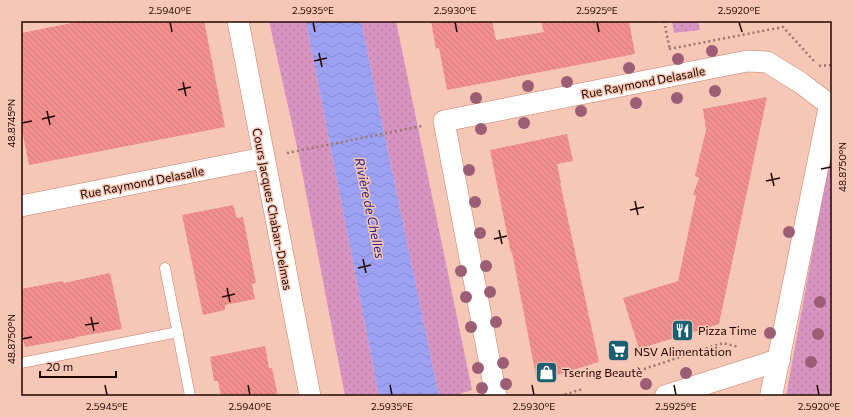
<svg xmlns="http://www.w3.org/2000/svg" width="853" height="417" font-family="Commissioner,sans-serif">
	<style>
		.grass { fill: url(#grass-dots) }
		.water { fill: url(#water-waves) }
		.building { fill: url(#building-back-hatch) }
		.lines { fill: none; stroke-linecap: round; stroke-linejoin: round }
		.lane-casing { stroke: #c47d63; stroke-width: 11 }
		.street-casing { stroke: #c47d63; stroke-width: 22 }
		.primary-casing { stroke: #c47d63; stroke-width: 23 }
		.path { stroke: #9b7569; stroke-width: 2.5; stroke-dasharray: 2 3; stroke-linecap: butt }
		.lane { stroke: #fff; stroke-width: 10 }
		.street { stroke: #fff; stroke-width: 21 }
		.primary { stroke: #fff; stroke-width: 22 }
		.tree { fill: #9c5e75 }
		.ticks { fill: none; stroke: #200701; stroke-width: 1.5 }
		.labels { text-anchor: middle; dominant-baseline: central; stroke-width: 3; stroke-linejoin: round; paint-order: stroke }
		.street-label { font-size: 12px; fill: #200701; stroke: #f6c7b6 }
		.poi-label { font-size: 12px; fill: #200701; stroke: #f6c7b6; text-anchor: start }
		.water-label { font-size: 13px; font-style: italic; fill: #2e217e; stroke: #f6c7b6 }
		.neatline { fill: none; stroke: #200701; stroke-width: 1.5 }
		.ticks-label { font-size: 10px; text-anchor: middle; fill: #200701 }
	</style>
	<defs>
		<pattern id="grass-dots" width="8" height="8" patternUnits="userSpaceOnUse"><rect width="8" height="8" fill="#d894c0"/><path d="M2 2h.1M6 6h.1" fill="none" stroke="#b97ea3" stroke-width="1.8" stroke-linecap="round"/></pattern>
		<pattern id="water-waves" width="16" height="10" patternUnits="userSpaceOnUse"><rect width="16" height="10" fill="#9da1f3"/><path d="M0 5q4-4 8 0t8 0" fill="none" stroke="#8789cf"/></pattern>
		<pattern id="building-back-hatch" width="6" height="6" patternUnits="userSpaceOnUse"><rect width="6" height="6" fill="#f1908e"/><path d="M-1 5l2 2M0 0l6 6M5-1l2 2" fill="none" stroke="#ce7b79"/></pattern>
	</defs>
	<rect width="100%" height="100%" fill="#f6c7b6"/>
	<g class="grass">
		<path d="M269,21H306L379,396H345L298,151Z"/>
		<path d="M361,21H396L472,390L453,396H439Z"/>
		<path d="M672,21H698L700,30L674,33Z"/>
		<path d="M832,145V396H786Z"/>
	</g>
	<path class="water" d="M306,21H361L439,396H379Z"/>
	<g class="building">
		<path d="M82,21H204L225,127L29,165L21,125V33Z"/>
		<path d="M431,21H492L496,40L544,32L541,21H629L635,54L447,90L439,48L436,49Z"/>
		<path d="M767,97L719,324L639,349L623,298L678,281L696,196L693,195L699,178L695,176L706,130L703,109Z"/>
		<path d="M567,134L573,161L557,164L561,183H560L599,362L537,381L512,252L511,253L490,150Z"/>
		<path d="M233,205L237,218L243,217L256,283L252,284L255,299L225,305V310L203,315L182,215Z"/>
		<path d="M110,273L122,329L76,337V338L25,347L21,330V289L63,281L64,283Z"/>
		<path d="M265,346L269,368H272L278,396H221L218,381H214L210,357Z"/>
	</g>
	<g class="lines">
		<defs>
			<g id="lane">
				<path d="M165,268L190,396"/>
				<path d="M21,363L178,332"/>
			</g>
			<g id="street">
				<path d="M238,21L310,396"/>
				<path d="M21,206L263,158"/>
				<path d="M496,396L444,121L747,61L767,62L801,83L830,105"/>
			</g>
			<g id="primary">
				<path d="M666,396L779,360"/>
				<path d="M771,396L830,105L832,104"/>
			</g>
		</defs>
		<use href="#lane" class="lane-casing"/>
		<use href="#street" class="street-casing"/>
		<use href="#primary" class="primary-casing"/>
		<g class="path">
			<path d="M664,21L670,50"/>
			<path d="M669,49L783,27L814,61"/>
			<path d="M819,66L832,65"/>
			<path d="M287,153L422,126"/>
			<path d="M644,369L723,343L739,347"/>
			<path d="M560,396L583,389"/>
		</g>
		<use href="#lane" class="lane"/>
		<use href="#street" class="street"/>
		<use href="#primary" class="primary"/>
	</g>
	<g class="tree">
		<circle cx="712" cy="51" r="6"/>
		<circle cx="678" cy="59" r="6"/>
		<circle cx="629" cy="68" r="6"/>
		<circle cx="567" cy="82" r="6"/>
		<circle cx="528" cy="86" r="6"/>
		<circle cx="715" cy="91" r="6"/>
		<circle cx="476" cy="98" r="6"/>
		<circle cx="677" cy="98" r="6"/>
		<circle cx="636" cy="103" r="6"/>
		<circle cx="581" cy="111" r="6"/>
		<circle cx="524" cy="123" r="6"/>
		<circle cx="481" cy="129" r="6"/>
		<circle cx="469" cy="170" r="6"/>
		<circle cx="475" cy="202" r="6"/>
		<circle cx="789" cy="232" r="6"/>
		<circle cx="480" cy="233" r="6"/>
		<circle cx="486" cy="266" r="6"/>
		<circle cx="461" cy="271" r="6"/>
		<circle cx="490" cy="292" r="6"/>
		<circle cx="466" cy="297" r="6"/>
		<circle cx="820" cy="302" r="6"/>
		<circle cx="496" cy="322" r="6"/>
		<circle cx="471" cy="327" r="6"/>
		<circle cx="770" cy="333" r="6"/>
		<circle cx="818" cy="334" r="6"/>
		<circle cx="811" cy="362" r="6"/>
		<circle cx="503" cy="363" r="6"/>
		<circle cx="478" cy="368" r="6"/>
		<circle cx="686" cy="373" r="6"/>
		<circle cx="506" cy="384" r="6"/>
		<circle cx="646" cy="384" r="6"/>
		<circle cx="482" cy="388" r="6"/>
	</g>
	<path class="ticks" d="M170,22L172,32M313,22L315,32M455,22L457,32M597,22L599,32M739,22L742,32M319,53L322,67M314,61L327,58M183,82L186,96M178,90L191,87M47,111L50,125M42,119L55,116M22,123L32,121M821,169L831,167M771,173L774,186M766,181L780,178M635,201L638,215M630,210L644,207M499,230L502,244M494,239L507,236M363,259L366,273M358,268L371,265M227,288L230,302M222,297L235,294M91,317L94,331M85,325L99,323M22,339L32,337M105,385L107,395M248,385L250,395M390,385L392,395M532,385L534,395M674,385L676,395M817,385L819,395"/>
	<defs>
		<symbol id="restaurant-square" viewBox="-11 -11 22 22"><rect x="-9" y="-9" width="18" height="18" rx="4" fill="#1c5f72" stroke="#f6c7b6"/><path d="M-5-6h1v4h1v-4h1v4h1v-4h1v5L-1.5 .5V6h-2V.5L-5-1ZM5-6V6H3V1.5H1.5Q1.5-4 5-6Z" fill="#fff"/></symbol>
		<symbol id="supermarket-square" viewBox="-11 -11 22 22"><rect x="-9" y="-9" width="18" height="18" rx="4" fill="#1c5f72" stroke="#f6c7b6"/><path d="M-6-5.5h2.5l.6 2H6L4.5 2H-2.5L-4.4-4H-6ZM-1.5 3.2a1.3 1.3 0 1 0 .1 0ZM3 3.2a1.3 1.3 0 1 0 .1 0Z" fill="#fff"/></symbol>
		<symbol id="shop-square" viewBox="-11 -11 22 22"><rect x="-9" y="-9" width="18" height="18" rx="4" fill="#1c5f72" stroke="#f6c7b6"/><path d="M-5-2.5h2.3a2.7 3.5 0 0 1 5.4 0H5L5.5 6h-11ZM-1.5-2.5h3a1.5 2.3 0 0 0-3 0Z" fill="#fff"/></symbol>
	</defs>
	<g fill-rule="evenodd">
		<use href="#restaurant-square" x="670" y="318" width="25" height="25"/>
		<use href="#supermarket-square" x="606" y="338" width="25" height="25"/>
		<use href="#shop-square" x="534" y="360" width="25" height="25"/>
	</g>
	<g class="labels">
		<g class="street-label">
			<text transform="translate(643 82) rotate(-11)">Rue Raymond Delasalle</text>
			<text transform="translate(142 182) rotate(-11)">Rue Raymond Delasalle</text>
			<text transform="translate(273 209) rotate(79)">Cours Jacques Chaban-Delmas</text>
		</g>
		<g class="poi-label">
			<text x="698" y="330">Pizza Time</text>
			<text x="634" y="351">NSV Alimentation</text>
			<text x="562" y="372">Tsering Beautè</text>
		</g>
		<g class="water-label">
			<text transform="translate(370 208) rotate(78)">Rivière de Chelles</text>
		</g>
	</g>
	<rect width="853" height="417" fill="none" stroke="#f6c7b6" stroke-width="44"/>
	<path d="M40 371v6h76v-6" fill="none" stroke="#200701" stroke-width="2"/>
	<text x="46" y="371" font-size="12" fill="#200701" stroke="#f6c7b6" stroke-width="3" paint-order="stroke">20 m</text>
	<rect x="22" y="22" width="809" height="373" class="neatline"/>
	<g class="ticks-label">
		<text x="170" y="14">2.5940°E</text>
		<text x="313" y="14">2.5935°E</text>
		<text x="455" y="14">2.5930°E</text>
		<text x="597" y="14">2.5925°E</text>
		<text x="739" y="14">2.5920°E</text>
		<text transform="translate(11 123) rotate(-90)" y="4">48.8745°N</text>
		<text transform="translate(842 167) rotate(-90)" y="4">48.8750°N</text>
		<text transform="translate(11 339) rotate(-90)" y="4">48.8750°N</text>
		<text x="107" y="410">2.5945°E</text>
		<text x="250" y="410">2.5940°E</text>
		<text x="392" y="410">2.5935°E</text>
		<text x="534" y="410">2.5930°E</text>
		<text x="676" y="410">2.5925°E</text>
		<text x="819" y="410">2.5920°E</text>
	</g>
</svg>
